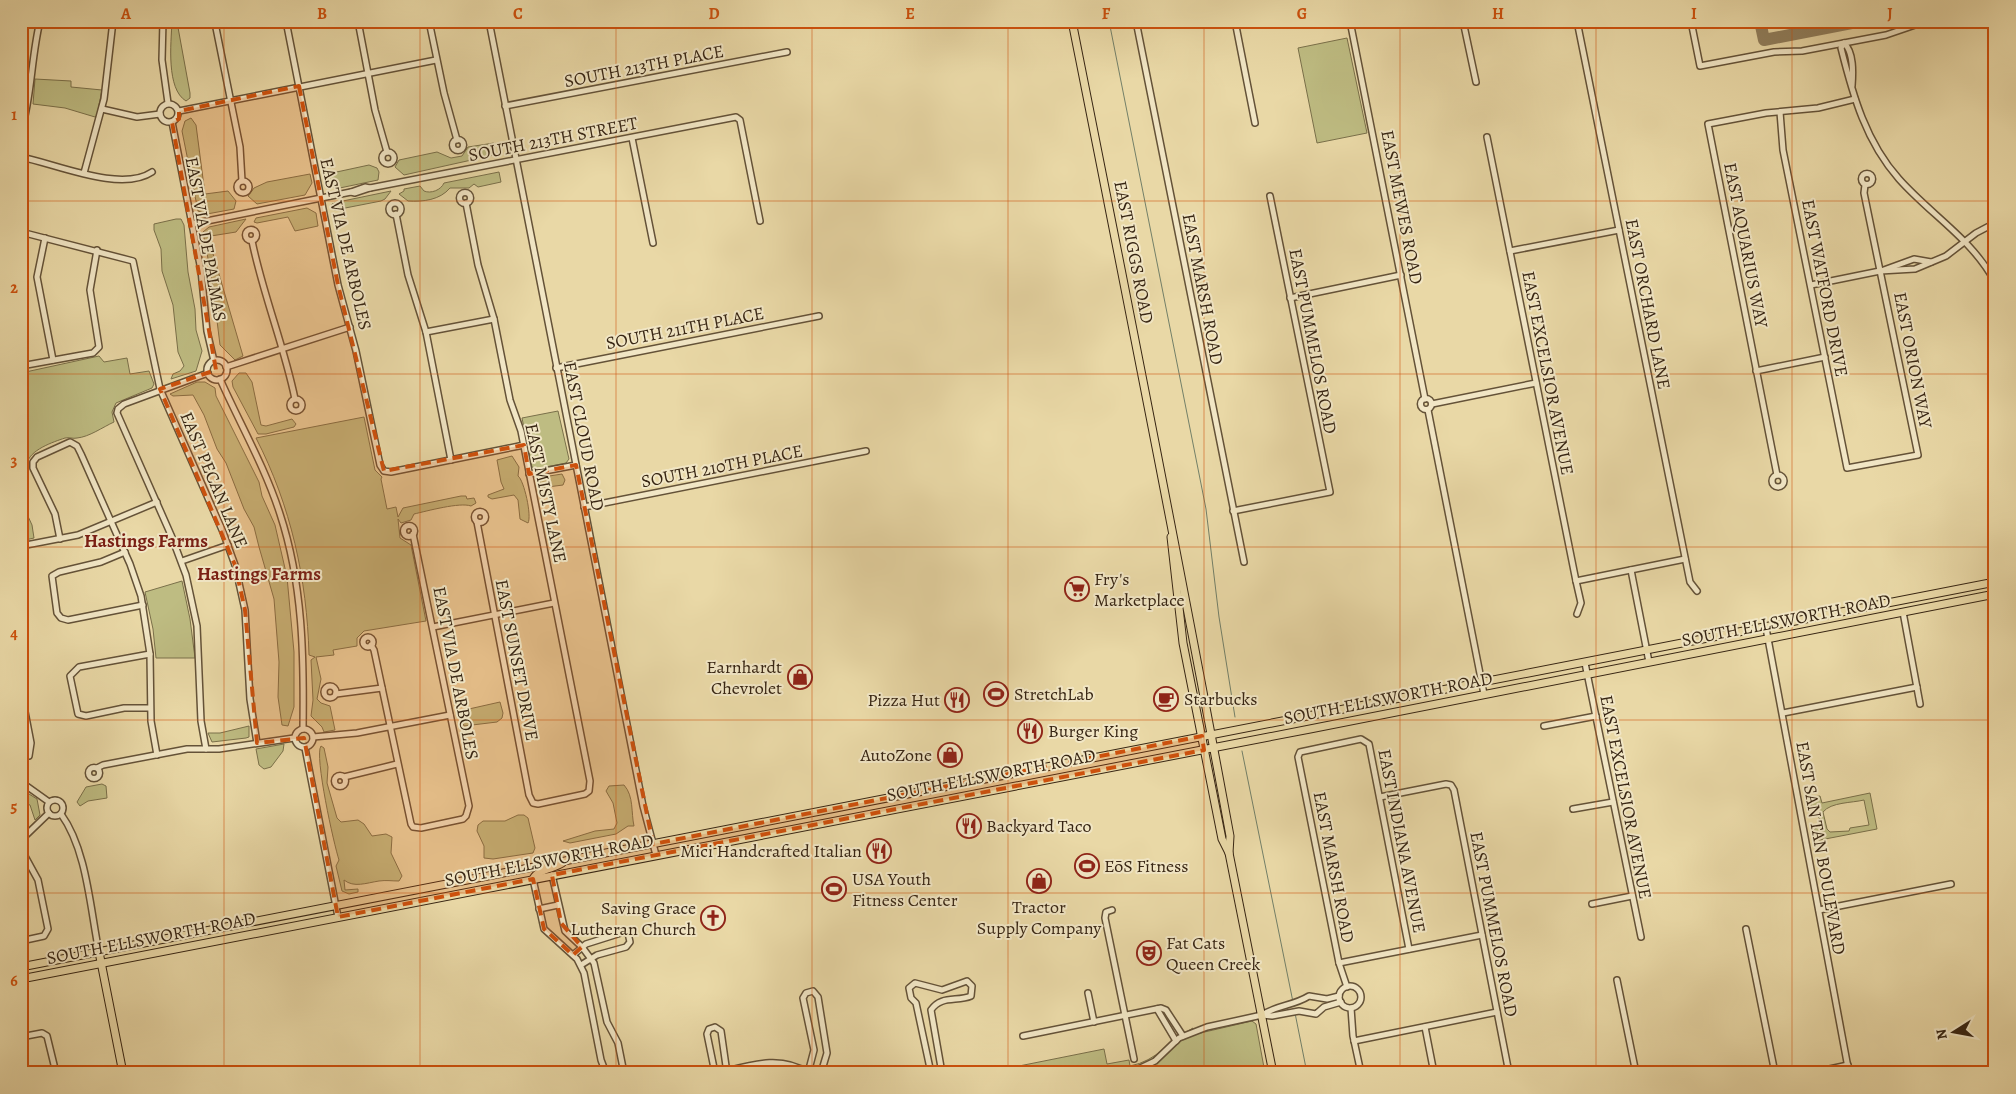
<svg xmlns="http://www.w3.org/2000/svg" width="2016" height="1094" font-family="Alegreya,serif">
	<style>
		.green { fill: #bebc82; stroke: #7a704a; fill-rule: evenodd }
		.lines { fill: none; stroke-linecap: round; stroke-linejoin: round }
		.stream { stroke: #727f68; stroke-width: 1 }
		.taxiway { stroke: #907e5c; stroke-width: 12 }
		.minor-casing { stroke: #645238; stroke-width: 8 }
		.major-casing { stroke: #372513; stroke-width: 9 }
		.minor { stroke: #f1e6c5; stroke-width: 5 }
		.major { stroke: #e9d8a6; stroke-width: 7 }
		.marked { fill: #cd510d; fill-opacity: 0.2; stroke: #cd510d; stroke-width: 4; stroke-dasharray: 10 6; stroke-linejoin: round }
		.grid { fill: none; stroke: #cd510d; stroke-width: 1; stroke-opacity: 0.55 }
		.labels { text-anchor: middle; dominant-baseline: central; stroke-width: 4; stroke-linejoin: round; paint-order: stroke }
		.street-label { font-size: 18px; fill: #372513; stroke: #f1e6c5 }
		.poi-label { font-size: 18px; fill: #372513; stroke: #f1e6c5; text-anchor: start }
		.neighbourhood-label { font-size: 19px; font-weight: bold; fill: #7a1f14; stroke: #f1e6c5 }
		.neatline { fill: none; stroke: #cd510d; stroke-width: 2 }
		.grid-label { font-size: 16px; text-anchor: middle; font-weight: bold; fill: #cd510d }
	</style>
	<rect width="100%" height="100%" fill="#e9d8a6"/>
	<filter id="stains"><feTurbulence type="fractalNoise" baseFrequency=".004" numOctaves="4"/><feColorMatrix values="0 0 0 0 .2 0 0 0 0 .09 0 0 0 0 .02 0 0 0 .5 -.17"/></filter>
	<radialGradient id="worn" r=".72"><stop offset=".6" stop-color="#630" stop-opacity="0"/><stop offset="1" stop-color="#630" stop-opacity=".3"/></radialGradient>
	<g class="green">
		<path d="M172,22H177L190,93V98L186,101C166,89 171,43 172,22Z"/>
		<path d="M1347,38L1367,133L1317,143L1298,48Z"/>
		<path d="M21,79L28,80L27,101L21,100Z"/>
		<path d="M35,79L71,81V87L102,90L97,115L95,117L65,108L33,104Z"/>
		<path d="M191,118L196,125L205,194L228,191L236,201L234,209L207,214L198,211L182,131L185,121Z"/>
		<path d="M494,143V155L404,175L395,167L399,160L437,152L451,158L462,156L468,147Z"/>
		<path d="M369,165L377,168L379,172L378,180L335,189L327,181L328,175L332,173Z"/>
		<path d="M499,172L501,182L478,187L474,184L469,188H450C440,200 423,202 408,201L399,194L404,191V189L420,186L424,191C431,194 441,190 444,183Z"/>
		<path d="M310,174L312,183L305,195L257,204L248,196L254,188L267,182Z"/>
		<path d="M391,191L385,199L381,201L335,210L331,208L332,204L338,202Z"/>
		<path d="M307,208L316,213L318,226L295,231L288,217L257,223L254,222L256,218Z"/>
		<path d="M176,219H181L184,225L188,272L195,309L196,330L202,351L196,371L171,379L173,374L180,371L184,366L178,352L173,305L162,271L161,249L154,230V224Z"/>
		<path d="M246,219L236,232L211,236L209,240L243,356L235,360L220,345L212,280L203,232L209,227Z"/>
		<path d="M99,356L104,362L127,358L130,374L149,371L154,384L152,388L116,403L112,412L114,422C103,427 89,437 77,438C73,439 69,437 65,438C53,442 29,450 27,464L21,465V373Z"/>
		<path d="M239,373H246L252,382L261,425L266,426L292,419L296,424L294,427L266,434H258L233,387L232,381Z"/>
		<path d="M197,382H205L215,388L216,396L259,482L262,496L275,525L287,577L294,652V707L288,726L282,725L278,697L279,662L274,599L259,547L254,527L244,509L226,463L217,449L204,415L193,395L173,396L170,394Z"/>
		<path d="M558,411L569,459L566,463L536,469L532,467L522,418Z"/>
		<path d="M364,417L375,470L382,477L381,479L387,509L396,507L398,517L403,508L461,496H466L467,499L474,498L476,503L471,506C460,502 427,511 414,514L411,520L401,523L398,519L400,538L411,545L426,621L364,631L357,638V646L333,650L334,655L316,657L321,679L317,699L321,703L330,706L335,730L324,732L322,727L311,716L313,700L311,660L315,657L309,655C307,579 291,506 256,438Z"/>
		<path d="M512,456L519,467L518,476C524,480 532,516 528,523L520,519L518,500L514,495L492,499L488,497V495L504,489L501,482L497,460Z"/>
		<path d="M562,474L565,480L563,485L540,488L539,484L543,477Z"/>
		<path d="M21,501L32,525L34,538L21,541Z"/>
		<path d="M182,581L190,619L195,658H156L153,629L145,592Z"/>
		<path d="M500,702L503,713L502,718L497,722L464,726L460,711Z"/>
		<path d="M249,726V737L246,738L212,742L208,733H220Z"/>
		<path d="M284,744L283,751L271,767L264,769L259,765L256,749Z"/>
		<path d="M321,746L324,748L328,767L327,783L337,818L341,822L358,820L364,824L372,836L386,834L392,837L391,853L402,876L399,881C392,881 386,880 379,881C366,883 354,888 344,880L345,890L358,889V892L349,894L342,891L336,866L339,860C334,845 314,755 321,746Z"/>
		<path d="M102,784L106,786L107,798L88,801L80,806L77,802L86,787Z"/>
		<path d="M624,785C634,796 631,813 634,826H628L616,834L570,843L563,841L595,831L614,829L617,823L613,803L606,791L609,786Z"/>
		<path d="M21,789L37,799L40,815L35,820L30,805L21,801Z"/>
		<path d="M1870,793L1877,829L1820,840L1815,839L1813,830L1820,826L1821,821L1811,806L1813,797L1820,796L1822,803ZM1864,800L1869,825L1850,828L1849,831L1830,832L1827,829L1823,812C1831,802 1852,803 1864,800Z"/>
		<path d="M518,815H524L528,818L535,848L533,853L493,859L484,858V846L477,831L478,825L483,821H505Z"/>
		<path d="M1252,1021L1256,1024L1265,1073H1020L1019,1066L1104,1049L1107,1064L1129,1060L1130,1066C1157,1061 1170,1040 1193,1028L1196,1034Z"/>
	</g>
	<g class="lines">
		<g class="stream">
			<path d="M1109,21L1206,509L1219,617L1235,717"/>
			<path d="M1242,751L1293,1002"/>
			<path d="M1295,1013L1307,1073"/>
		</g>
		<path class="taxiway" d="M1760,21L1764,40L1862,21"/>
		<defs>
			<g id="minor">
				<path d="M163,21L162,60L168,103"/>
				<path d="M286,21L338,285L356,351L380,465L384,471L391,472L524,445"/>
				<path d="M358,21L375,110L387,152"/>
				<path d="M429,21L444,93L457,140"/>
				<path d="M489,21L643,806L656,855"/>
				<path d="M1136,21L1244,562"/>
				<path d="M1235,21L1255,123"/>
				<path d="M1350,21L1425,399"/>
				<path d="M1463,21L1476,82"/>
				<path d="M1577,21L1690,582L1697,591"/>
				<path d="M1691,21L1700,66L1774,52L1802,51L1886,35L1927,21"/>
				<path d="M215,23L240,147L242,181"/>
				<path d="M1852,86C1853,73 1854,52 1844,43L1841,48C1853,96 1866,142 1899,179C1931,215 1972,239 1995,282"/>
				<circle cx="169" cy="113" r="9"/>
				<path d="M505,106L787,52"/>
				<path d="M102,109L137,117L160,114"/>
				<path d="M179,111L436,60"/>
				<path d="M1780,112L1783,150L1847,468L1918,455L1864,193L1865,185"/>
				<path d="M172,122L201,270L207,331L214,361"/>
				<path d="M21,132C32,95 31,58 40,21"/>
				<path d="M1487,137L1576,581L1581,603L1577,614"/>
				<path d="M632,138L653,243"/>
				<circle cx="458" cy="145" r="5.5"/>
				<circle cx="388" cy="158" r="6"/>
				<path d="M21,157C56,164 121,193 152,172"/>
				<path d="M84,173L104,99L113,21"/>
				<circle cx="1867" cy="179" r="5.5"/>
				<circle cx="243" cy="187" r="6"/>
				<path d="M351,192L365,187L370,188"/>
				<circle cx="465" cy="198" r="5.5"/>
				<path d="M466,203L478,265L494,319L510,400L521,431L590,781L589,791L585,794L538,804L533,803L529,795L477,522"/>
				<circle cx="395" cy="209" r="6"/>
				<path d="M396,214L408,275L426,332L451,460"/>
				<path d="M192,224L351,192L355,193L370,188L736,117L740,120L760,221"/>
				<circle cx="251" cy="235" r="5.5"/>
				<path d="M21,232L133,261L160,389L223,532L235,565L245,610L250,699L257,743"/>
				<path d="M45,238L37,277L53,360"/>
				<path d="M252,241C263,295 284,345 295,399"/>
				<path d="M1510,251L1619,230"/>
				<path d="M1881,271L1914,259L1931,262"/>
				<path d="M1811,285L1880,271L1915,269L1946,256L1976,233L1995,223"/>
				<path d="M1290,298L1401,275"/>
				<path d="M426,332L494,319"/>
				<circle cx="217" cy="370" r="10"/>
				<path d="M21,366L93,353L99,347L90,290L97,250"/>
				<path d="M226,367L350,327"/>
				<path d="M556,368L819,316"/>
				<path d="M1756,371L1825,357"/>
				<path d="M220,379C240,424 265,467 280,514C303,584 304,657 303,729"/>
				<circle cx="1426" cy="404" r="5.5"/>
				<circle cx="296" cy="405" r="6"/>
				<path d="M1432,404L1536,383"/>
				<path d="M1428,410L1484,694"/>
				<path d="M529,474L576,465"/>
				<path d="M1777,475L1708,124L1766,113L1818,108L1855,99"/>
				<circle cx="1778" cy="481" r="6"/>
				<path d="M584,507L866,451"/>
				<path d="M1233,511L1330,492L1270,196"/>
				<circle cx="480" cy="517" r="5.5"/>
				<circle cx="409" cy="531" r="5.5"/>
				<path d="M60,539L55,514L33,468V462L37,457L70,442L77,446L81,454L130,564L141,596L150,654L151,721L157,755"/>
				<path d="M21,546L78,535L157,502"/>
				<path d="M125,552L101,562L59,572L52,576L57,613L61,618L68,620L143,605"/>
				<path d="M182,561L228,545"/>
				<path d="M1631,570L1649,662"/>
				<path d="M1576,581L1685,559"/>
				<path d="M1903,612L1920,704"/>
				<path d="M433,627L554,603"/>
				<path d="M1766,628L1849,1073"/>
				<circle cx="368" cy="642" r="5"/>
				<path d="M371,645L374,650L411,824L413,827L421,828L463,819L466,816L469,806L413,534"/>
				<path d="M1585,663L1641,937"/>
				<circle cx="330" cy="692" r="6"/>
				<path d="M21,691L31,743L29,756"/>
				<path d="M336,694L382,688"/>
				<path d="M150,708H124L86,716L78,714L70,676L79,667L150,654"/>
				<path d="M1783,713L1917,687"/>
				<path d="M1544,726L1596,716"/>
				<circle cx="304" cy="738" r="9"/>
				<path d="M313,737L357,733L450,715"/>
				<path d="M305,748L338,917"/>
				<path d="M206,749L201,721L197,626L186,575L171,535L117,413L118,409L124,404L208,373"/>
				<circle cx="94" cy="773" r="5.5"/>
				<path d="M97,768L103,765L187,749H219L294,738"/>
				<circle cx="340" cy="781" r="5.5"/>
				<path d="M344,777L397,764"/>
				<path d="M21,782L49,802"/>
				<path d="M1380,797L1446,784L1451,785L1454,790L1509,1073"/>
				<circle cx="55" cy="808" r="8"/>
				<path d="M1573,809L1613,802"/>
				<path d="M61,814C87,850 90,908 99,952"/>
				<path d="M21,840L49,813"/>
				<path d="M21,849L38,880L48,929L44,936L21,941"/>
				<path d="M552,875L565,931L582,947L594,963L607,1022L618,1043L624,1073"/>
				<path d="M533,879L544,929L577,959L584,973L601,1060L606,1073"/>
				<path d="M1592,904L1632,896"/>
				<path d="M539,909L558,905"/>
				<path d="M1112,910L1106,912L1105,918L1134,1059"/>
				<path d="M1819,910L1951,884"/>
				<path d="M1746,929L1775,1073"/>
				<path d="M573,955L586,944L624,932L628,933L630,942L626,947L597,955L581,965"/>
				<path d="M1339,963L1482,935"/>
				<path d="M1617,980L1636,1073"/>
				<circle cx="1350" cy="997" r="11"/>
				<path d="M1347,987L1339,963L1298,757L1300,752L1361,739L1369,744L1409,949"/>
				<path d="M1088,993L1094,1022"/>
				<path d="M1351,1008L1353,1036L1361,1073"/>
				<path d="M1157,1009L1176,1041"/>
				<path d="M1262,1015C1277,1005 1293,1006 1309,996L1327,999L1339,996"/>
				<path d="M1425,1027L1434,1073"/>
				<path d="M1023,1036L1161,1008L1166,1010L1183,1036"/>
				<path d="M21,1037L42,1033L47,1036L56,1073"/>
				<path d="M1354,1041L1497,1012"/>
				<path d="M1132,1072L1155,1061L1179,1038L1207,1027L1262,1015L1272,1016L1299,1011L1316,1014L1324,1007L1341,1002"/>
				<path d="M715,1073L707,1034L709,1029L715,1027L721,1031L727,1073"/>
				<path d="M719,1073C748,1066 780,1054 808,1073"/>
				<path d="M808,1073L814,1050L803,998L806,993L813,991L818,997L827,1053L821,1073"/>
				<path d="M931,1073L916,1003L911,998L909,988L915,983L942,990L967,981L972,986L971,996C957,1002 941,995 931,1010L942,1073"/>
				<path d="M1121,1073L1127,1070L1132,1073"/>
				<path d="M1811,1073L1848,1065"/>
			</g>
			<g id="major">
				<path d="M1072,21C1126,293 1180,564 1230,836L1229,853L1273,1073"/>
				<path d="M1171,537L1183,643L1222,839L1229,853"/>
				<path d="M533,879C538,869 553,869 562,863"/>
				<path d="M99,952L123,1073"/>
				<path d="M21,967L1995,582"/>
				<path d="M21,979L1310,729L1995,594"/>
			</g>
		</defs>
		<use href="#minor" class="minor-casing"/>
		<use href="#major" class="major-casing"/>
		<use href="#minor" class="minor"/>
		<use href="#major" class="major"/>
	</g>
	<path class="marked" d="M299,86L338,285L384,471L524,445L529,474L576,465L653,844L1202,736L1204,750L552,875L561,923L582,947L573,955L544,929L533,879L338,917L304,738L257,743L245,610L235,565L160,389L216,370L172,122L179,119V111Z"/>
	<path class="grid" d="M224,21V1073M420,21V1073M616,21V1073M812,21V1073M1008,21V1073M1204,21V1073M1400,21V1073M1596,21V1073M1792,21V1073M21,201H1995M21,374H1995M21,547H1995M21,720H1995M21,893H1995"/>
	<defs>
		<symbol id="supermarket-ring" viewBox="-11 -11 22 22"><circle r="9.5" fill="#f1e6c5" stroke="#8f2418" stroke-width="1.5"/><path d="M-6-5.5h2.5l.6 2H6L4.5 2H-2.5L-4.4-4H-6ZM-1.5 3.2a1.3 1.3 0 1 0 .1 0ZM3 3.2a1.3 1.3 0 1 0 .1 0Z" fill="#8f2418"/></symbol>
		<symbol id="shop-ring" viewBox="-11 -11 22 22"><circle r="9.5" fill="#f1e6c5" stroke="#8f2418" stroke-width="1.5"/><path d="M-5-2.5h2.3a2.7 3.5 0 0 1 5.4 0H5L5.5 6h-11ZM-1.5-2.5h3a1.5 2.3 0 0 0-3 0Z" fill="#8f2418"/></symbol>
		<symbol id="stadium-ring" viewBox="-11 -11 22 22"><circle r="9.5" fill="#f1e6c5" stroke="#8f2418" stroke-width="1.5"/><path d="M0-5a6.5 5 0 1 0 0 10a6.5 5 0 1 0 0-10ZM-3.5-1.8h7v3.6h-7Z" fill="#8f2418"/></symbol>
		<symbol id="cafe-ring" viewBox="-11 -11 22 22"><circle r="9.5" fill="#f1e6c5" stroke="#8f2418" stroke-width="1.5"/><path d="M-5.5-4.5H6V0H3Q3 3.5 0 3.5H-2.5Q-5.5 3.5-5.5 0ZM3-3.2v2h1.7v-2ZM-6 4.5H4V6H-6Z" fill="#8f2418"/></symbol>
		<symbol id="restaurant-ring" viewBox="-11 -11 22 22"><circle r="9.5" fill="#f1e6c5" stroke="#8f2418" stroke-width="1.5"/><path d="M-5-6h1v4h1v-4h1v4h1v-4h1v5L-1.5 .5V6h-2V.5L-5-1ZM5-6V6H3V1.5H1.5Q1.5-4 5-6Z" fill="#8f2418"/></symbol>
		<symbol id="church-ring" viewBox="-11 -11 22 22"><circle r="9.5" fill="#f1e6c5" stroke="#8f2418" stroke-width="1.5"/><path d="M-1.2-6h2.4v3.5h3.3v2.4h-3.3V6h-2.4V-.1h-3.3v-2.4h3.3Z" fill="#8f2418"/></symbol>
		<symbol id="theatre-ring" viewBox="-11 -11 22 22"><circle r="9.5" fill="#f1e6c5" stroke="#8f2418" stroke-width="1.5"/><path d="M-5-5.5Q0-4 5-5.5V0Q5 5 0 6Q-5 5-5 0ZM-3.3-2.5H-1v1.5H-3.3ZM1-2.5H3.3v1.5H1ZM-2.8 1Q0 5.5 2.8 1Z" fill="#8f2418"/></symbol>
	</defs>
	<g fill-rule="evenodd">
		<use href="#supermarket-ring" x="1063" y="575" width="28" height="28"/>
		<use href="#shop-ring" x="786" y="663" width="28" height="28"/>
		<use href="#stadium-ring" x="982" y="680" width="28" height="28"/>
		<use href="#cafe-ring" x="1152" y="685" width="28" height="28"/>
		<use href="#restaurant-ring" x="943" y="686" width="28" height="28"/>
		<use href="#restaurant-ring" x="1016" y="717" width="28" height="28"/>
		<use href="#shop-ring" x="936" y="741" width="28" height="28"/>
		<use href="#restaurant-ring" x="955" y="812" width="28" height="28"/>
		<use href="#restaurant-ring" x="865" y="837" width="28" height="28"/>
		<use href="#stadium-ring" x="1073" y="852" width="28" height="28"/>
		<use href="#shop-ring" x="1025" y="867" width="28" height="28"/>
		<use href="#stadium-ring" x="820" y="875" width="28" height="28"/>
		<use href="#church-ring" x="699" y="904" width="28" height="28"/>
		<use href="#theatre-ring" x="1135" y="939" width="28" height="28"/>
	</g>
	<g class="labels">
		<g class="street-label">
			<text transform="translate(644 66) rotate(-11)">SOUTH 213TH PLACE</text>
			<text transform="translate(553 139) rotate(-11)">SOUTH 213TH STREET</text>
			<text transform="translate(1402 207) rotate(79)">EAST MEWES ROAD</text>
			<text transform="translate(206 239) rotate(80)">EAST VIA DE PALMAS</text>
			<text transform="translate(346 244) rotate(77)">EAST VIA DE ARBOLES</text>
			<text transform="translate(1746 245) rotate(79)">EAST AQUARIUS WAY</text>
			<text transform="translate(1134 252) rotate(79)">EAST RIGGS ROAD</text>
			<text transform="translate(1825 288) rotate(79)">EAST WATFORD DRIVE</text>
			<text transform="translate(1203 289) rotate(79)">EAST MARSH ROAD</text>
			<text transform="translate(1648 304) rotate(79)">EAST ORCHARD LANE</text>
			<text transform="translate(685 328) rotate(-11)">SOUTH 211TH PLACE</text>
			<text transform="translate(1313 341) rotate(79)">EAST PUMMELOS ROAD</text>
			<text transform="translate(1913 360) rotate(79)">EAST ORION WAY</text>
			<text transform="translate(1548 373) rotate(79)">EAST EXCELSIOR AVENUE</text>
			<text transform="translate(584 436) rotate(79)">EAST CLOUD ROAD</text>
			<text transform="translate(722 466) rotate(-11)">SOUTH 210TH PLACE</text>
			<text transform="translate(214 480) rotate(67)">EAST PECAN LANE</text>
			<text transform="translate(546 493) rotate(78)">EAST MISTY LANE</text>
			<text transform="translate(1786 620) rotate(-11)">SOUTH ELLSWORTH ROAD</text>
			<text transform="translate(517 660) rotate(79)">EAST SUNSET DRIVE</text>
			<text transform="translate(456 673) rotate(79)">EAST VIA DE ARBOLES</text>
			<text transform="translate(1388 698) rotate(-11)">SOUTH ELLSWORTH ROAD</text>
			<text transform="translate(991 775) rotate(-11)">SOUTH ELLSWORTH ROAD</text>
			<text transform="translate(1626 797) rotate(79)">EAST EXCELSIOR AVENUE</text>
			<text transform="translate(1402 841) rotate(79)">EAST INDIANA AVENUE</text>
			<text transform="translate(1821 848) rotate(80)">EAST SAN TAN BOULEVARD</text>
			<text transform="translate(549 860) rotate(-11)">SOUTH ELLSWORTH ROAD</text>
			<text transform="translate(1334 867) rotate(79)">EAST MARSH ROAD</text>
			<text transform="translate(1494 924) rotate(79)">EAST PUMMELOS ROAD</text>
			<text transform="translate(151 938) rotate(-11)">SOUTH ELLSWORTH ROAD</text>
		</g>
		<g class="poi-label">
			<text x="1094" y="579">Fry's<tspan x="1094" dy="21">Marketplace</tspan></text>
			<text x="782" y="667" text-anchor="end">Earnhardt<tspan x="782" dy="21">Chevrolet</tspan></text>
			<text x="1014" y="694">StretchLab</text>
			<text x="1184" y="699">Starbucks</text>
			<text x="940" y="700" text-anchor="end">Pizza Hut</text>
			<text x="1048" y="731">Burger King</text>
			<text x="932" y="755" text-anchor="end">AutoZone</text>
			<text x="986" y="826">Backyard Taco</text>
			<text x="862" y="851" text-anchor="end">Mici Handcrafted Italian</text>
			<text x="1104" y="866">EōS Fitness</text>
			<text x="852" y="879">USA Youth<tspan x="852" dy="21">Fitness Center</tspan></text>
			<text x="1039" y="907" text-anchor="middle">Tractor<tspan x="1039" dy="21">Supply Company</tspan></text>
			<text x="696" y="908" text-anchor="end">Saving Grace<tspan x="696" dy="21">Lutheran Church</tspan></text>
			<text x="1166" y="943">Fat Cats<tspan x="1166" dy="21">Queen Creek</tspan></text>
		</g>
		<g class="neighbourhood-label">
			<text x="146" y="541">Hastings Farms</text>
			<text x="259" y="574">Hastings Farms</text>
		</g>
	</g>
	<rect width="2016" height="1094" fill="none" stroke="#e9d8a6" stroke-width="55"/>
	<g transform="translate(1954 1032) rotate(259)" stroke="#f1e6c5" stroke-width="4" paint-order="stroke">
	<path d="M0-4L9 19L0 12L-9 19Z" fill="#372513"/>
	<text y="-8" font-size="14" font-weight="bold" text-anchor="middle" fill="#372513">N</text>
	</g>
	<rect x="28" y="28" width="1960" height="1038" class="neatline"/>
	<g class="grid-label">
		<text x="126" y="19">A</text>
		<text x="322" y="19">B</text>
		<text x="518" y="19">C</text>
		<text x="714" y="19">D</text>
		<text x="910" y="19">E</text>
		<text x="1106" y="19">F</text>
		<text x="1302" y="19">G</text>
		<text x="1498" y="19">H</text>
		<text x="1694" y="19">I</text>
		<text x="1890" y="19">J</text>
		<text x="14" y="120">1</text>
		<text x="14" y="293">2</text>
		<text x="14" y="466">3</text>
		<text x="14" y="639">4</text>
		<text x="14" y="812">5</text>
		<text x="14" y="986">6</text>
	</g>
	<rect width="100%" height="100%" filter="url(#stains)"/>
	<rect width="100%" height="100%" fill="url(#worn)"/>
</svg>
